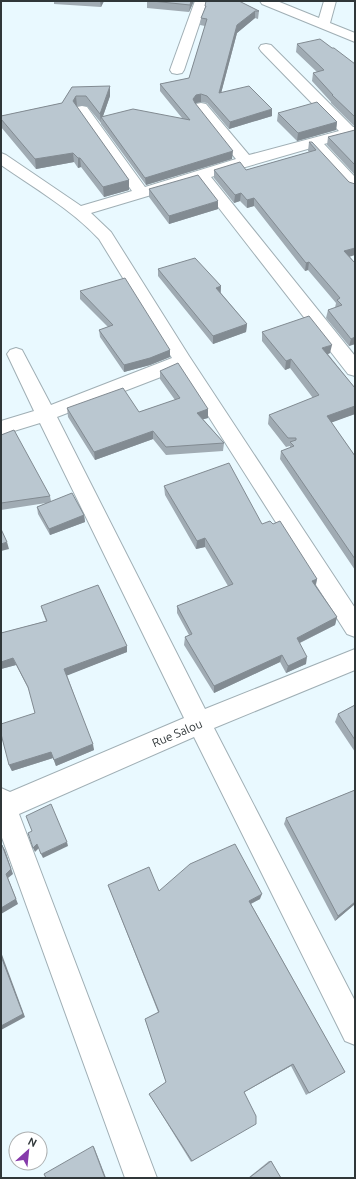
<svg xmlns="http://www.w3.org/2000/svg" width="356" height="1179" font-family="Ubuntu,sans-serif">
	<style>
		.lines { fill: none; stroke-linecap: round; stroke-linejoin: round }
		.street-casing { stroke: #a0afb5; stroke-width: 2 }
		.street { fill: #fff; fill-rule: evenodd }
		.wall { fill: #a0abb3 }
		.shaded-wall { fill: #828b92 }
		.building { fill: #bac7d0; stroke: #828b92 }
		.labels { text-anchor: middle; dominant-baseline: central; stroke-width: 3; stroke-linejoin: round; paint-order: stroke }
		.street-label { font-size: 12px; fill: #303739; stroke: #fff }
	</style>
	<rect width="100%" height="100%" fill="#e9f9ff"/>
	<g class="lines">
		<defs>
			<g id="street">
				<path d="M195,1H207L184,70L182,73L177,74L172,73L170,70Z"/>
				<path d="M260,1H277L319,18L324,1H336L330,23L355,33V42L262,4Z"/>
				<path d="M266,44L271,45L353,127H355V136L324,144L355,177V191L349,189L311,148L211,177L355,356V376L348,374L198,181L91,213L111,232L189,356L355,608V637L347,634L179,370L57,417L205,709L355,649V670L214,728L355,1001V1045L345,1041L194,737L19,814L157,1178H125L1,835V788L10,792L184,718L40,423L1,435V421L34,411L7,354L10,350L16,348L22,350L51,405L172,358L99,239C71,209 34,188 1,165V153L6,155L81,206L132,191L75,110L77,107L82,106L87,107L145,187L236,159L196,110L194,107L196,104L201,103L206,104L249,155L339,131L261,51L259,48L261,45Z"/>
			</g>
		</defs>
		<use href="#street" class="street-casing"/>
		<use href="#street" class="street"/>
	</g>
	<g class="wall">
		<path d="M54,1H104L101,7L54,4Z"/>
		<path d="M147,1H194L189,12L147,8Z"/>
		<path d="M205,6L259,11L258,19L255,18L237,33L221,93L272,116L229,129L207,103L201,102L196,103H195L232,159L146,185L101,124V122V123L87,106H76L129,180V190L104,197L81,167L78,168L74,162L36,169L1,127V116L62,103L72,87L110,96L103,116L182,118L160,91V84L189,78L205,26L200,25L201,18L205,10Z"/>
		<path d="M297,44L355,64V126H354L331,103V102L312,81L313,73L317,72L296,52Z"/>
		<path d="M278,113L337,122L336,130L297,141L277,121Z"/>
		<path d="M355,130V175L327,145L328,137Z"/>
		<path d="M309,142L349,182L350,257L355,263V344L349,346L326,318L328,310L335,308L336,303L308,270L305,271L254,206L247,208L240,201L234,203L214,178V170H246L309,152L308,151Z"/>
		<path d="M149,189L218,209L169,224L149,197Z"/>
		<path d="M158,269L221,286V293L247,324L246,332L213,344L158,276Z"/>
		<path d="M80,291L170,350V357L150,365L124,372L100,337L99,330L108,327L80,299Z"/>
		<path d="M262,332L330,353L328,354L355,388V414L331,422L355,456V570L280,459L281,451L290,448V446L286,447L268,424L269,415L313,398L290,368L285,370L262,341Z"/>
		<path d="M160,371L208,409V418L203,419L224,443L223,451L166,455L153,439L95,460L68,417L67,408L139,412L175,400L160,379Z"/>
		<path d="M1,435L50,496L51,501L84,515L85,522L50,535L38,514L37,507L46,503L1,510Z"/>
		<path d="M164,486L262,524H273L317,579L316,585L337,617L335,625L300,643L306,664L286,673L280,662L214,693L184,645L185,637L189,635L177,613V606L228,586L205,547L196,549L165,495Z"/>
		<path d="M41,606L127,646V652L67,675L94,750L56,766L53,758L12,771L9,765L35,713L30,692L16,665L1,669V633L46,621L43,613Z"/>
		<path d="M355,705V752L335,722L338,714Z"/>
		<path d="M355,790V904L335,921L284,824L286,818Z"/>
		<path d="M108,885L159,891L260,899L251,904L345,1072L306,1095L291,1066L244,1092L256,1116L191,1162L149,1094L166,1082L145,1019L158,1012L110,890Z"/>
		<path d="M269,1161H271L281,1178H248Z"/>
	</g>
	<g class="shaded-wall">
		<path d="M100,1H104L101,7Z"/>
		<path d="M191,1H194L189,12L190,5Z"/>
		<path d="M255,11V18L237,33L219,101V93L237,25Z"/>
		<path d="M110,86V96L102,119L101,117V123L100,114Z"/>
		<path d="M201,94V102L196,103L193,106V99L196,95Z"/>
		<path d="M76,96L77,106L74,110L73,101Z"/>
		<path d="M272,109V116L229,129L230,122Z"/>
		<path d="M337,122L336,130L297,141L298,133Z"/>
		<path d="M233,151L232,159L146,185L145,178Z"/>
		<path d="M73,153L74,162L36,169L35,159Z"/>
		<path d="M78,158H80L81,167L78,168Z"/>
		<path d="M129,180V190L104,197L103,187Z"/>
		<path d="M241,193L240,201L234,203L235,195Z"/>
		<path d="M254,198V206L247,208V200Z"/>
		<path d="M218,201V209L169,224V216Z"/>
		<path d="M355,248V255L343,259L344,251Z"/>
		<path d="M309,262L308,270L305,271L306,263Z"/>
		<path d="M221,286L220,294L216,288Z"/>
		<path d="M247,324L246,332L213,344V336Z"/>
		<path d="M355,337V344L349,346L351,339Z"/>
		<path d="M332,345L330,353L321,357L322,348Z"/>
		<path d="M170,350V357L150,365L124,372V365Z"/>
		<path d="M291,359L290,368L285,370L286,361Z"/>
		<path d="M355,406V414L325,425L327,416Z"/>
		<path d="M208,409V418L197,421V413Z"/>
		<path d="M153,431V439L95,460L94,452Z"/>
		<path d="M84,515L85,522L50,535L49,529Z"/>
		<path d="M205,538V547L196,549L197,541Z"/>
		<path d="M7,542L9,549L1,551V544Z"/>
		<path d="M317,579L315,587L312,581Z"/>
		<path d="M337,617L335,625L295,645L297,638Z"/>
		<path d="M127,646V652L66,676L64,669Z"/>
		<path d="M282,655L280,662L214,693V686Z"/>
		<path d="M307,657L306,664L286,673L288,666Z"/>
		<path d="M13,658L16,665L1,669V662Z"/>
		<path d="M93,744L94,750L56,766L54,760Z"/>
		<path d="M51,752L53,758L12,771L9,765Z"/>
		<path d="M67,842L68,846L43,858L41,854Z"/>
		<path d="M37,844L39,848L35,852L33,848Z"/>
		<path d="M2,845L5,850L13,874L8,878L18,904L1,914V908L6,874Z"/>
		<path d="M262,894L260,899L248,905L249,901Z"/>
		<path d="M355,902V904L335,921L338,916Z"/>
		<path d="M1,952L25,1017L1,1030Z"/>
		<path d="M293,1064L291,1066L243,1093L244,1092Z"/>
		<path d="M93,1146L94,1147L106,1178H105Z"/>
	</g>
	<g class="building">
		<path d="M152,1H191L190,5Z"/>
		<path d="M206,1H239L259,11H255L237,25L219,93L249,86L272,109L230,122L207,96L201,94L196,95L193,99L195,103L233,151L145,178L101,117L133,109L190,120L160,84L189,78L207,19L201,18L206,6H205Z"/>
		<path d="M320,39L332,48H334L355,64V117L332,95H333L313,73L324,70L297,44Z"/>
		<path d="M110,86L100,114L86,96H76L73,101L129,180L103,187L80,158H78L73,153L35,159L1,119V116L62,103L72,87Z"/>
		<path d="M317,102L337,122L298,133L278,113Z"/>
		<path d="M355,130V165L328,137Z"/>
		<path d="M309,142H312L349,182L355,184V248L344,251L355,263V337L351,339L328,310L342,305L337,300L340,298L309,262L306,263L254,198L247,200L241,193L235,195L214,170L240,162L246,170L316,150Z"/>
		<path d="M198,175L218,201L169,216L149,189Z"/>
		<path d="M195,258L221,286L216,288L247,324L213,336L158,269Z"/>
		<path d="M125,278L170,350L150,358L124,365L99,330L113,325L80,291Z"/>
		<path d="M309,316L332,345L322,348L355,388V406L327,416L355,456V559L281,451L294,446L290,442L296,440V438H288L269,415L319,395L291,359L286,361L262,332Z"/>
		<path d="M178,363L208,409L197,413L224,443L166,447L153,431L94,452L67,408L123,388L139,412L180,398L160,371Z"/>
		<path d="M14,430L50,496L1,503V435Z"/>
		<path d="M229,463L262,524L270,521L273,524L280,521L317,579L312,581L337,617L297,638L307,657L288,666L282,655L214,686L185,637L192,634L177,606L233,584L205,538L197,541L164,486Z"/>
		<path d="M72,493L84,515L49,529L37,507Z"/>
		<path d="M1,529L7,542L1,544Z"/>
		<path d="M98,585L127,646L64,669L93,744L54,760L51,752L9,765L1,734V724L35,713L28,687L13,658L1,662V633L47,621L41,606Z"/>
		<path d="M355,705V740L338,714Z"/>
		<path d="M355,790V902L338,916L286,818Z"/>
		<path d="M51,804L67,842L41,854L37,844L33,848L28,833L32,831L26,816Z"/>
		<path d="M235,844L262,894L249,901L345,1072L309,1093L293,1064L244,1092L256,1116V1124L192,1161L149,1094L166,1082L145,1019L159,1012L108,885L149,867L159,891L190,864Z"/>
		<path d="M2,845L11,869L6,874L16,899L1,908V846Z"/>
		<path d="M1,956L23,1014L1,1026Z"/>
		<path d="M93,1146L105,1178H46L44,1174Z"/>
		<path d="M271,1161L281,1178H249Z"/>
	</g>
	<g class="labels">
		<g class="street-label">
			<text transform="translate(177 733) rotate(-23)">Rue Salou</text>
		</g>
	</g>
	<rect width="356" height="1179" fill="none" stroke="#303739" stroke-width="4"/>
	<g transform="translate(28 1151) rotate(27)"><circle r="19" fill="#ffffff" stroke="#acafb0"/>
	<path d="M0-3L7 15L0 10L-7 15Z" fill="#863aab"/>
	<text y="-6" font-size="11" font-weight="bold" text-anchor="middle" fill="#303739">N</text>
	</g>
</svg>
